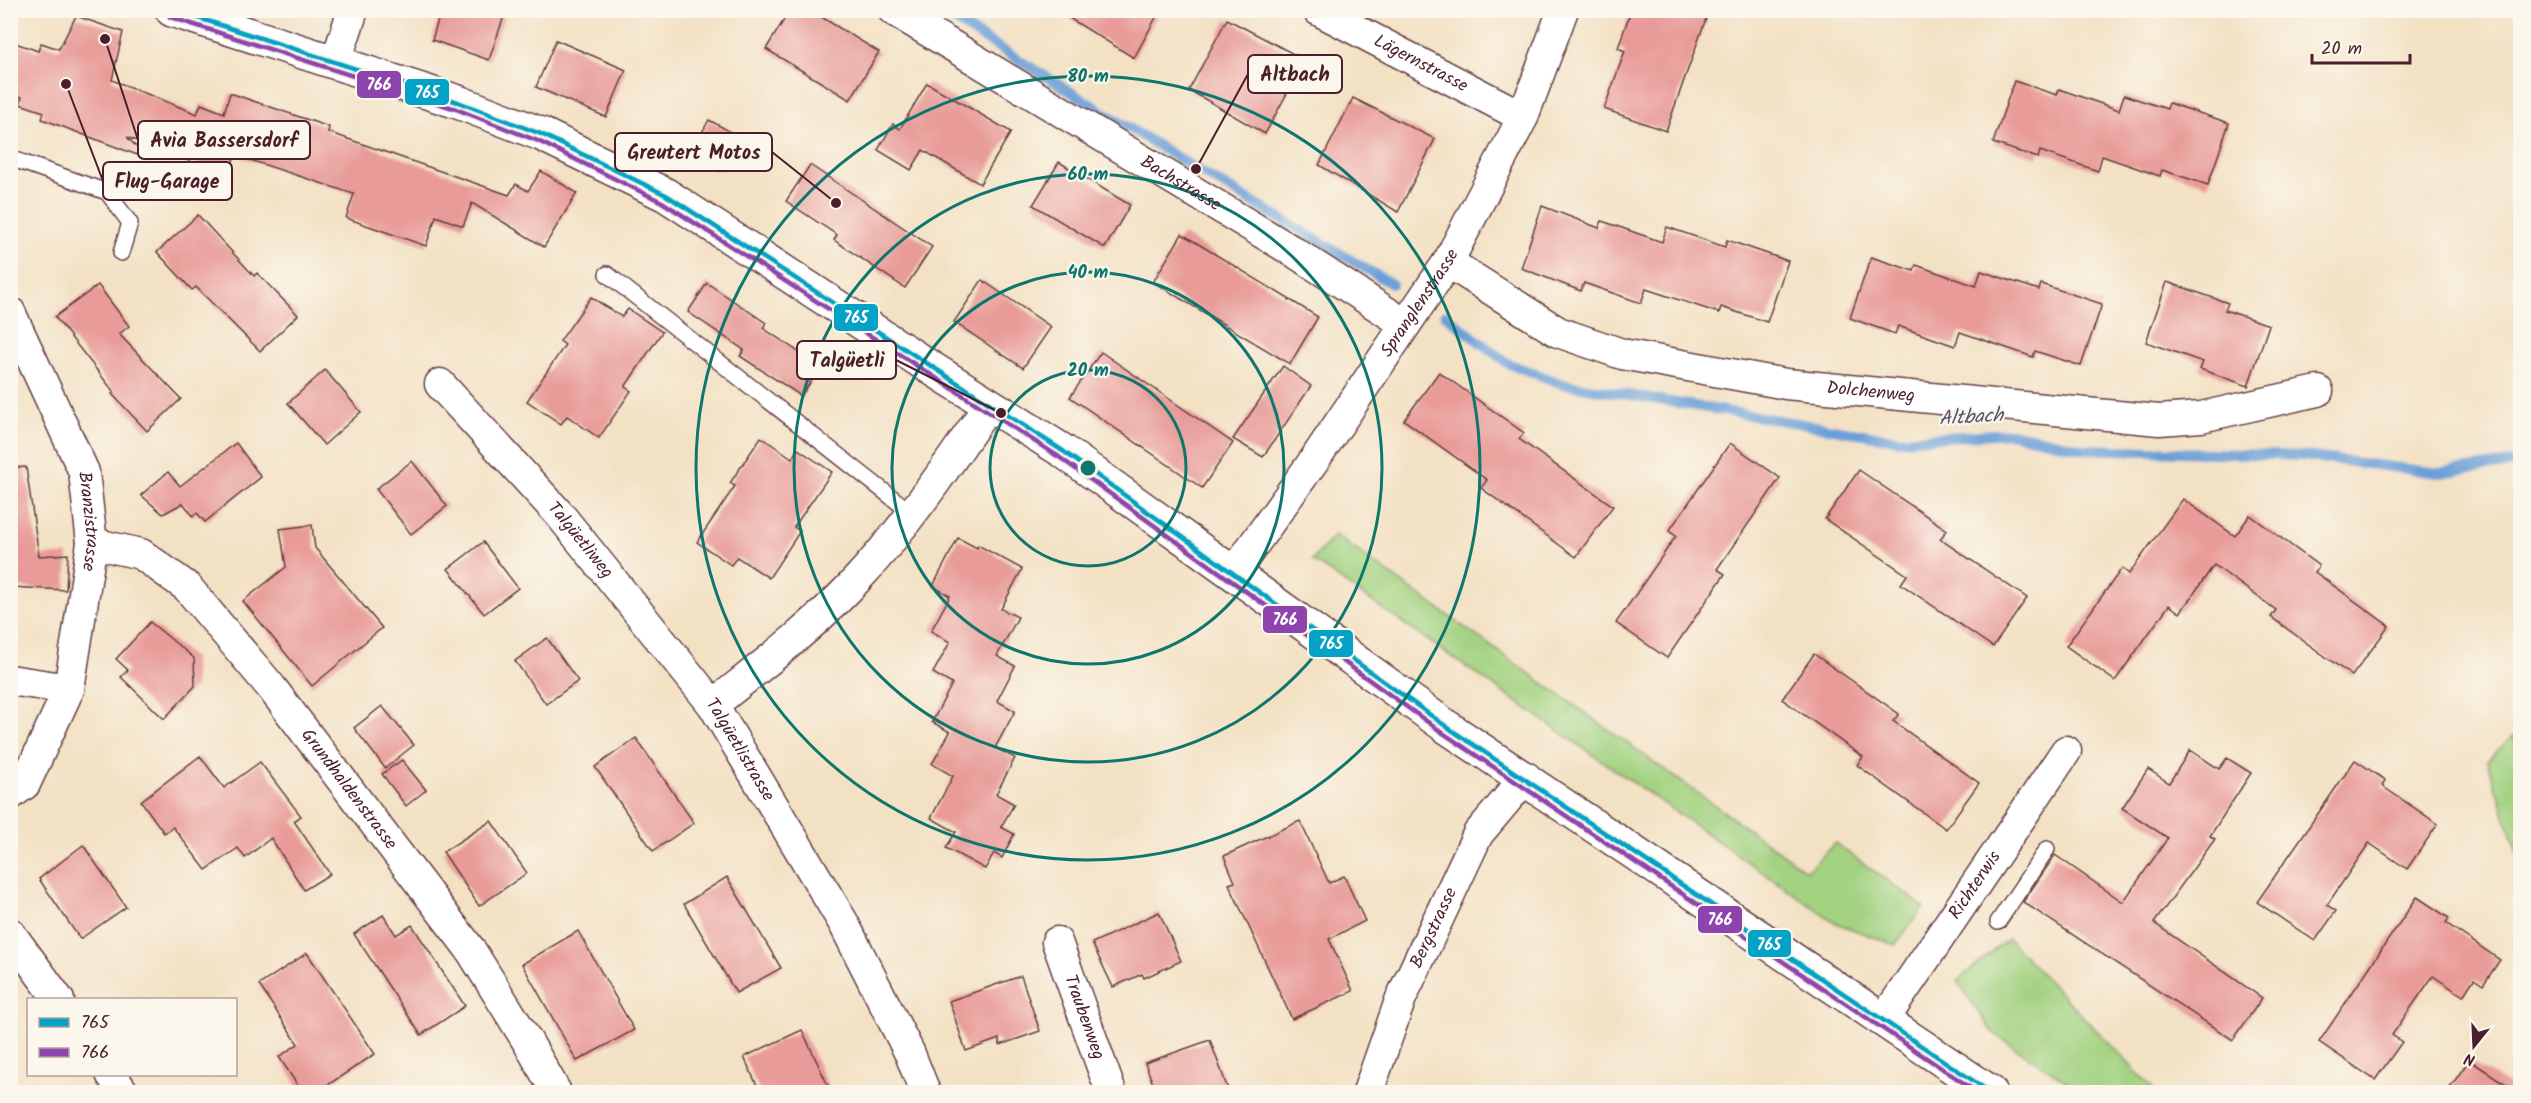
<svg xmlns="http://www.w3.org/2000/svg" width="2531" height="1103" font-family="Kalam,sans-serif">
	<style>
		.green { fill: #a3d281; stroke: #767856; stroke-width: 1.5 }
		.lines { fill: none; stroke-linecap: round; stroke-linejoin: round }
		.stream { stroke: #6a9fd7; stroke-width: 10 }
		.building { fill: #e89b98 }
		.service-casing { stroke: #633c42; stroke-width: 18 }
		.minor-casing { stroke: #633c42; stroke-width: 33 }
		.secondary-casing { stroke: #633c42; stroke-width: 36 }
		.service { stroke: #fff; stroke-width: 15 }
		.minor { stroke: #fff; stroke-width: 30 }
		.secondary { stroke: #fff; stroke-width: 33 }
		.bus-1-casing { stroke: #fbf7ec; stroke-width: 9 }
		.bus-2-casing { stroke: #fbf7ec; stroke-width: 9 }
		.bus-1 { stroke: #04a2c6; stroke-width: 4.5 }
		.bus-2 { stroke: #8e44ad; stroke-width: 4.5 }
		.ring { fill: none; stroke: #0f766e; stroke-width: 3 }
		.labels { text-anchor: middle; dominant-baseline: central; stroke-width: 4.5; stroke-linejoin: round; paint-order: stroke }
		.street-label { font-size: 18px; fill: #4a1f2b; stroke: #fbf7ec }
		.water-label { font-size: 20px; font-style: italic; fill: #575270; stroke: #fbf7ec }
		.centre { fill: #0f766e; stroke: #fbf7ec; stroke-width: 3 }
		.ring-label { font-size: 18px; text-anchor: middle; font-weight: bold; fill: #0f766e; stroke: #fbf7ec; stroke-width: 4.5; stroke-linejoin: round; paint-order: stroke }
		.leader { fill: none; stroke: #4a1f2b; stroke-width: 2 }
		.callout-dot { fill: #4a1f2b; stroke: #fbf7ec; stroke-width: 2 }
		.callout { fill: #fbf7ec; stroke: #4a1f2b; stroke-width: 2 }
		.callout-label { font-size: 20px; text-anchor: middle; font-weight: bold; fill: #4a1f2b }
		.line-badge { stroke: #fbf7ec; stroke-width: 2 }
		.badge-label { font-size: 16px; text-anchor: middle; font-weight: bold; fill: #fff }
	</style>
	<rect width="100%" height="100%" fill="#fbf7ec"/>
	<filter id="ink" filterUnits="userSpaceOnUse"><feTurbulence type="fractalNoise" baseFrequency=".0167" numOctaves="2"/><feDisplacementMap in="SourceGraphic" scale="12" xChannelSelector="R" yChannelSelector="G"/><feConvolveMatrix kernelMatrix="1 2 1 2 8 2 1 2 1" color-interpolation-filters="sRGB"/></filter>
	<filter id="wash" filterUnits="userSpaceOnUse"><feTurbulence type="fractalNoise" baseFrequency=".008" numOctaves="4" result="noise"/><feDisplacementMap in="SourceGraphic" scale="24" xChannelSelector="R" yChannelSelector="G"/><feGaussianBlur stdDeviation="1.35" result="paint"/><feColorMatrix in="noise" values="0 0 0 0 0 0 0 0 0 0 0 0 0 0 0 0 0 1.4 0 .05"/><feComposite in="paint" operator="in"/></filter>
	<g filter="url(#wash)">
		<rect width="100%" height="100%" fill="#f3e1c4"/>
		<g class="green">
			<path d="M1335,535L1807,871L1835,843L1924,907L1895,945L1836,923L1312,560Z"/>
			<path d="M2513,736L2520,761V862L2487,761Z"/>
			<path d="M2008,939L2156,1092H2082L1992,1032L1957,981Z"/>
		</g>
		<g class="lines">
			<g class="stream">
				<path d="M938,10L1196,169L1392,284"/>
				<path d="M1445,315L1507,363L1563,384L1899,440L2011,433L2085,449L2304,456L2439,473L2520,462"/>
			</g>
		</g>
		<g id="blocks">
			<g class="building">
				<path d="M441,10H506L489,60L432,40Z"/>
				<path d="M790,10H810L879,52L850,100L766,49Z"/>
				<path d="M1056,10H1160L1134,58Z"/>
				<path d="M1631,10H1709L1666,131L1604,109L1625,51L1618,48Z"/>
				<path d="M76,16L123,32L112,80L197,114L201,104L224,113L230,93L329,127L328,132L509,195L516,184L528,191L541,171L577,193L544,247L472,203L463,226L436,216L426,246L346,218L354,194L235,155L228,176L127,137L148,159L42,119L44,112L20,104L22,97L10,93V41L38,51L41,43L59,49Z"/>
				<path d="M1227,19L1305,60L1265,134L1189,90Z"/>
				<path d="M556,40L626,70L606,117L536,87Z"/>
				<path d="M2014,81L2057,95L2059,89L2119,110L2124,95L2167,109L2169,103L2229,123L2208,185L2162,170L2160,176L2102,156L2098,171L2040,151L2038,158L1993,143Z"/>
				<path d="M927,83L1011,132L980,184L923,150L911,170L878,150L893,124L900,129Z"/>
				<path d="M1353,98L1435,139L1398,212L1319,165Z"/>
				<path d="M709,120L740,137L720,171L690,154Z"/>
				<path d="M1059,162L1130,205L1105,248L1033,205Z"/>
				<path d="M810,165L932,247L905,288L834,240L837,235L786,201Z"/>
				<path d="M1542,206L1599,228L1602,221L1662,242L1667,227L1725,247L1727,240L1788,261L1767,322L1721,307L1719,313L1646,289L1641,303L1584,283L1581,291L1521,268Z"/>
				<path d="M198,215L254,276L257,273L298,315L260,351L196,287L192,290L157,252Z"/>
				<path d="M1182,234L1318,317L1290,364L1153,282Z"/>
				<path d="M1871,257L1914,271L1916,265L1976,286L1981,271L2039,290L2041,284L2102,304L2081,366L2035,351L2033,357L1960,332L1955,346L1898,326L1895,334L1850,318Z"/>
				<path d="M982,280L1051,327L1023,368L954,322Z"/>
				<path d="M2167,282L2228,303L2225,310L2269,325L2248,386L2200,369L2203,362L2146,342Z"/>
				<path d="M707,283L766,323L763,328L821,367L801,396L740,356L744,350L688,312Z"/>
				<path d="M98,285L129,326L119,334L181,399L147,431L112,394L114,392L55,317Z"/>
				<path d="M591,297L622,317L628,309L662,332L625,387L631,391L599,438L567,416L561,424L527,401L565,345L560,341Z"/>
				<path d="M1101,352L1233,443L1202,488L1070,397Z"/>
				<path d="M1283,366L1311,386L1263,457L1233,439Z"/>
				<path d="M325,370L361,412L324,445L288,403Z"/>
				<path d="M1439,372L1524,433L1519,439L1613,506L1576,557L1481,488L1487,480L1404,420Z"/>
				<path d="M761,437L792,458L798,449L832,472L794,527L800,531L769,578L737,557L731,565L697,542L735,486L730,483Z"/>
				<path d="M236,443L261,477L205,522L197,513L193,516L183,503L163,514L141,495L168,472L180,486Z"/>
				<path d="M1730,443L1780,478L1717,569L1725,574L1667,658L1616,623L1676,536L1669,531Z"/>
				<path d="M412,461L447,506L411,534L376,489Z"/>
				<path d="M26,467L39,556L68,554L66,590L10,587V468Z"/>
				<path d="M1859,470L1947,530L1940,539L2027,598L1993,647L1901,584L1907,575L1825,519Z"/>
				<path d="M2183,499L2235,536L2250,515L2319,566L2315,572L2389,626L2352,676L2271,617L2276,610L2214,565L2180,613L2169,605L2115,681L2066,646L2122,568L2129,574Z"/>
				<path d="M312,525L315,548L382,628L312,686L243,601L286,567L280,529Z"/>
				<path d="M958,538L977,548L978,545L1022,569L1001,609L1018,617L997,656L1015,666L997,701L1015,711L995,748L1015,758L996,794L1014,804L1001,827L1014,834L1002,858L994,853L985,869L946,848L956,832L931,818L953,776L932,764L950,732L932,722L952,684L933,673L950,642L931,631L950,596L933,586Z"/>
				<path d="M483,542L518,588L484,614L448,569Z"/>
				<path d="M150,622L194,658L195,686L164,719L121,677L128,670L116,659Z"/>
				<path d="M547,638L578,681L546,704L515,661Z"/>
				<path d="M1814,654L1899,714L1893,721L1979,783L1946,829L1857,765L1863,757L1782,699Z"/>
				<path d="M382,706L414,745L385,768L354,728Z"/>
				<path d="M636,738L694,823L653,851L595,767Z"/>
				<path d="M2190,750L2219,769L2227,758L2251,773L2210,836L2215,839L2154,923L2262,998L2233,1040L2023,902L2055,855L2123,902L2168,838L2122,808L2148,769L2169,783Z"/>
				<path d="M200,756L224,788L260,762L301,816L294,821L330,874L304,890L271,838L245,858L238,848L206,870L173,827L164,833L141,801Z"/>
				<path d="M402,760L426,790L406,806L382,774Z"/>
				<path d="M2355,760L2385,780L2382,786L2438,824L2407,869L2369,843L2327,905L2336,911L2315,941L2257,902Z"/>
				<path d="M491,821L527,873L479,906L443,852Z"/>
				<path d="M1300,821L1329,883L1344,876L1365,921L1329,939L1353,991L1292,1019L1229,884L1235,882L1224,856Z"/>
				<path d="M83,845L126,907L80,939L39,879Z"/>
				<path d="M727,877L781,968L736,993L684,904Z"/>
				<path d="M2417,897L2449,918L2446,923L2500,960L2483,985L2474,979L2463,996L2433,976L2392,1035L2402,1042L2375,1080L2319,1042Z"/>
				<path d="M1159,912L1181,961L1144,978L1142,974L1113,987L1092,943Z"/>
				<path d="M383,915L396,935L412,925L465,1006L421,1035L354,934Z"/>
				<path d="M578,931L634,1030L577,1061L522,964Z"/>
				<path d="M307,953L375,1054L317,1092H302L279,1057L298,1044L259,985Z"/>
				<path d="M1021,976L1040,1031L1000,1045L999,1039L966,1051L949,1001Z"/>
				<path d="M802,1030L831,1092H760L744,1057Z"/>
				<path d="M1210,1040L1229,1092H1156L1145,1063Z"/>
				<path d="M2469,1060L2518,1092H2447Z"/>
			</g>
		</g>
	</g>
	<g filter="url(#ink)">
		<use href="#blocks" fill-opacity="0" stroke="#633c42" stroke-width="1.5"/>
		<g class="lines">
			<defs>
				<g id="service">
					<path d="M10,158L107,192L130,223L121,253"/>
					<path d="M607,274L913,514"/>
					<path d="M1998,922L2047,849"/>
				</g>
				<g id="minor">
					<path id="s1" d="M893,10L1294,252L1405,324"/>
					<path id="s2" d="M1318,10L1523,117"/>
					<path d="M336,61L353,10"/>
					<path id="s3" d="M1448,262L1558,332L1622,354L1786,384L2159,420L2201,417L2318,391"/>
					<path id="s4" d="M10,312L84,472L92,543L69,689L25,784L10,795"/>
					<path id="s5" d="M440,384L560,515L713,705L843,922L910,1054L925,1092"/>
					<path id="s6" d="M92,543L141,554L187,587L271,687L470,949L529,1044L556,1092"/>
					<path id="s7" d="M1234,572L1315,459L1448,262L1523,117L1563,10"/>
					<path d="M10,680L69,689"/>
					<path d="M713,705C760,667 809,630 851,586C903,531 946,468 989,405"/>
					<path d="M10,933L59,1000"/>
					<path id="s8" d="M1057,942L1111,1092"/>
					<path id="s9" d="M1883,1021L2066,751"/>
					<path d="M111,1074L123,1092"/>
					<path id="s10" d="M1368,1092L1401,998L1478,834L1526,777"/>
				</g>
				<path id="secondary" d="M172,10L458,102L541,134L666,195L928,366L1063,451L1447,727L1990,1092"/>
			</defs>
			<use href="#service" class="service-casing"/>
			<use href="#minor" class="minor-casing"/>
			<use href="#secondary" class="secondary-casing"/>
			<use href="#service" class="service"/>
			<use href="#minor" class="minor"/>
			<use href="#secondary" class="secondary"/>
			<defs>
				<path id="bus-1" d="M174,10L458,102L541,134L666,195L1063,451L1447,727L1990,1092"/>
				<path id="bus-2" d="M170,17L456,109L538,141L662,202L1059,457L1443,733L1977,1092"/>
			</defs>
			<use href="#bus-1" class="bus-1-casing"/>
			<use href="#bus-2" class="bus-2-casing"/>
			<use href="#bus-1" class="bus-1"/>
			<use href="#bus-2" class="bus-2"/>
		</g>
	</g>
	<g class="ring">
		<circle cx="1088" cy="468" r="98"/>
		<circle cx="1088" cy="468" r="196"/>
		<circle cx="1088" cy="468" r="294"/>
		<circle cx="1088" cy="468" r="392"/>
	</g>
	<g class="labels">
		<g class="street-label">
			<text stroke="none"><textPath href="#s2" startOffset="116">Lägernstrasse</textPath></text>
			<text stroke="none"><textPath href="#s1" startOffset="336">Bachstrasse</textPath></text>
			<text stroke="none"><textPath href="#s7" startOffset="327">Spranglenstrasse</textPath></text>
			<text stroke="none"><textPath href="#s3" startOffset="450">Dolchenweg</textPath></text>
			<text stroke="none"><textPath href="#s4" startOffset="226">Branzistrasse</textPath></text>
			<text stroke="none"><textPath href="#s5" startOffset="210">Talgüetliweg</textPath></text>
			<text stroke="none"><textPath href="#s5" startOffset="474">Talgüetlistrasse</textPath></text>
			<text stroke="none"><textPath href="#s6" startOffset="366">Grundhaldenstrasse</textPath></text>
			<text stroke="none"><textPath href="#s9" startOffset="164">Richterwis</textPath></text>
			<text stroke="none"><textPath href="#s10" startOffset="177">Bergstrasse</textPath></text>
			<text stroke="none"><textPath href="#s8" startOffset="80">Traubenweg</textPath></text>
		</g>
		<g class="water-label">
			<text transform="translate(1971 418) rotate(-3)">Altbach</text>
		</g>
	</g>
	<circle cx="1088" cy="468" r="9" class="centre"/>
	<g class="ring-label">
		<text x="1088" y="82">80 m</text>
		<text x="1088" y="180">60 m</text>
		<text x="1088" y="278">40 m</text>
		<text x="1088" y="376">20 m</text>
	</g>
	<path class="leader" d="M1196 169L1248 74M105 39L138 140M836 203L772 152M66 84L103 181M1001 413L896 360"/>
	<g class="callout-dot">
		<circle cx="1196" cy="169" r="6"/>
		<circle cx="105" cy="39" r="6"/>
		<circle cx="836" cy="203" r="6"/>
		<circle cx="66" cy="84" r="6"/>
		<circle cx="1001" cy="413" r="6"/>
	</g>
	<g class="callout">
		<rect x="1248" y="55" width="94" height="38" rx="6"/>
		<rect x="138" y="121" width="172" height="38" rx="6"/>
		<rect x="615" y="133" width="157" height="38" rx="6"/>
		<rect x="103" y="162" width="129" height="38" rx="6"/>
		<rect x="797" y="341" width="99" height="38" rx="6"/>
	</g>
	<g class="callout-label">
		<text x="1295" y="81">Altbach</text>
		<text x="224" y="147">Avia Bassersdorf</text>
		<text x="694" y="159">Greutert Motos</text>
		<text x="167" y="188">Flug-Garage</text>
		<text x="847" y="367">Talgüetli</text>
	</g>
	<g class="line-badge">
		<rect x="356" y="70" width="46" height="29" rx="6" fill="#8e44ad"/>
		<rect x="404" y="78" width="46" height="28" rx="6" fill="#04a2c6"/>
		<rect x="833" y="303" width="46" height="29" rx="6" fill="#04a2c6"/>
		<rect x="1262" y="605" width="46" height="29" rx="6" fill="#8e44ad"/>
		<rect x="1308" y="629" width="46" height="29" rx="6" fill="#04a2c6"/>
		<rect x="1697" y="905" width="46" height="29" rx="6" fill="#8e44ad"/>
		<rect x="1747" y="929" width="45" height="29" rx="6" fill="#04a2c6"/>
	</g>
	<g class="badge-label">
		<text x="379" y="90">766</text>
		<text x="427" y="98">765</text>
		<text x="856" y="323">765</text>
		<text x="1285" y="625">766</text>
		<text x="1331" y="649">765</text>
		<text x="1720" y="925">766</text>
		<text x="1769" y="950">765</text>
	</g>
	<rect width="2531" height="1103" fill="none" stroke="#fbf7ec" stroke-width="36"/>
	<rect x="27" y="998" width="210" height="78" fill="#fbf7ec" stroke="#b4a19f" stroke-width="1.5"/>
	<rect x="39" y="1018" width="30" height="9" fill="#04a2c6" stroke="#b4a19f" stroke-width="1.5"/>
	<text x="81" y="1028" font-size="18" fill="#4a1f2b">765</text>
	<rect x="39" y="1048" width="30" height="9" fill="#8e44ad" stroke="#b4a19f" stroke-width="1.5"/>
	<text x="81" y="1058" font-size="18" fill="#4a1f2b">766</text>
	<g transform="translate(2474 1046) rotate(198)" stroke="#fbf7ec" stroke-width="4.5" paint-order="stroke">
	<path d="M0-4.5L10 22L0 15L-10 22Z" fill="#4a1f2b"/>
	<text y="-9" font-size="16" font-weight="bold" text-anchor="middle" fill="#4a1f2b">N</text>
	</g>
	<path d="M2312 54v9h98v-9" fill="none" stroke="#4a1f2b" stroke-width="3"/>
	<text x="2321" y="54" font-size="18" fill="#4a1f2b" stroke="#fbf7ec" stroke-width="4.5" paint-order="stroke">20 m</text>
</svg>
